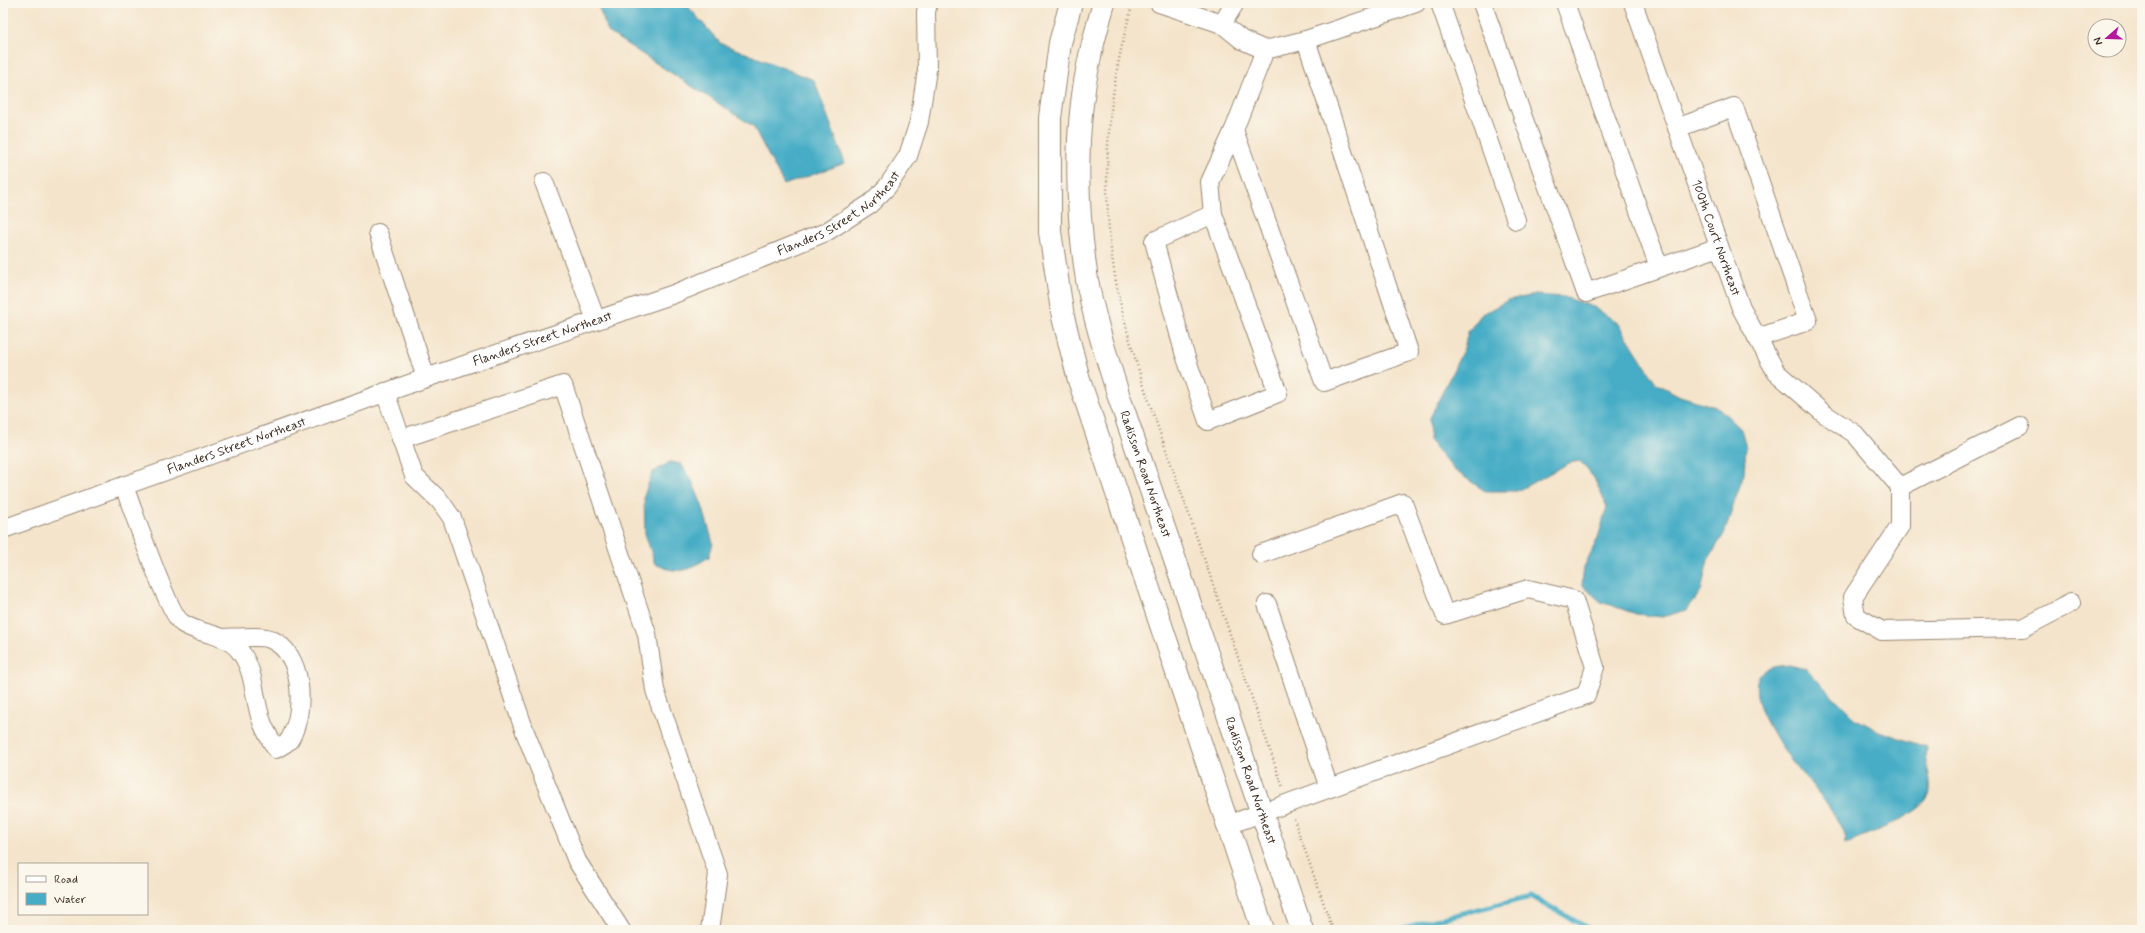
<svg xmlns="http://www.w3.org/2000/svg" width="2145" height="933" font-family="Mynerve,sans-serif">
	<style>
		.water { fill: #47adc6; stroke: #416c72 }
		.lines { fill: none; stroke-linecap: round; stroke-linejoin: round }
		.stream { stroke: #47adc6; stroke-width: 5 }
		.minor-casing { stroke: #988774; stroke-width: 20 }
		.major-casing { stroke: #988774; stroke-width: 24 }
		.path { stroke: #988774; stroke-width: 2.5; stroke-dasharray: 1 3; stroke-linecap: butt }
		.minor { stroke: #fff; stroke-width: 18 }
		.major { stroke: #fff; stroke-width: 22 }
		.labels { text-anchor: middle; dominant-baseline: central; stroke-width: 3.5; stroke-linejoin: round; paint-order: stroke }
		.street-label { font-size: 13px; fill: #3b2a1e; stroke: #fbf7ec }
	</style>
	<rect width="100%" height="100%" fill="#fbf7ec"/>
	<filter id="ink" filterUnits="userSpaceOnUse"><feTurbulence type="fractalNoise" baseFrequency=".025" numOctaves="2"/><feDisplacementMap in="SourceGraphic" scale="8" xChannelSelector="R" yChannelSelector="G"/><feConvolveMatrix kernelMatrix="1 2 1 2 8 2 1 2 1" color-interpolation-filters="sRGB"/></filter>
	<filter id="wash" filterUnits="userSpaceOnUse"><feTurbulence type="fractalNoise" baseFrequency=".012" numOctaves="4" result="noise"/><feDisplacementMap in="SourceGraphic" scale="16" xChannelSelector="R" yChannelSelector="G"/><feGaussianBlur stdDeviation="0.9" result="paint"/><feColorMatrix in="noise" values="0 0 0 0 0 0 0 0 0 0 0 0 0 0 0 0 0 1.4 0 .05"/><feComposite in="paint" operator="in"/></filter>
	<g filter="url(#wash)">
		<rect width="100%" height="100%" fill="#f4e4cb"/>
		<g class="water">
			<path d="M597,3H685L720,43L814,80L845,163L784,185L753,126L608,32Z"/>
			<path d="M1535,295L1564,297L1594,307L1619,324L1656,383L1680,396L1719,408L1741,429L1746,447L1744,473L1724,534L1708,560L1701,591L1687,610L1662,617L1636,614L1601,602L1582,585L1584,567L1598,538L1607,507L1594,478L1580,461L1569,463L1517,491H1485L1454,470L1429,440L1430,418L1464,348L1468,332L1481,315L1508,300Z"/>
			<path d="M670,462L681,464L692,481L702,505L713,543L709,557C685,572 681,575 655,564L645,534L644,496L652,473Z"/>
			<path d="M1789,665L1806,669L1856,719L1879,731L1926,747C1923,765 1932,775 1930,792C1927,815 1864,835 1845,844C1848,821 1795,767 1782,748C1771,732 1741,684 1766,670C1772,666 1783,666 1789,665Z"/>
		</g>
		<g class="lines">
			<path class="stream" d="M1395,930L1531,896L1591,930"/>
		</g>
	</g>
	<g filter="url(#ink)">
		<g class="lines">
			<defs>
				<g id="minor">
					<path d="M1159,3L1222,24L1242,40L1265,50L1306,40L1416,3"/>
					<path d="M1440,3L1516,220"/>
					<path d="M1482,3L1586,293L1719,247"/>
					<path d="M1565,3L1659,267"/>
					<path id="s1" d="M1633,3L1741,308L1776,372L1823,413L1855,434L1900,487L2020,426"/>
					<path d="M1222,24L1235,3"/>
					<path d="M1677,128L1734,107L1808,321L1757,338"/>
					<path d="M1234,130L1324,382L1409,352L1306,40"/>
					<path d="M544,182L596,320"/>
					<path d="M1213,214L1278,393L1208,421L1184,352L1154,241L1213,214L1210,182L1234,130L1265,50"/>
					<path d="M378,233L426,378"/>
					<path d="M385,392L414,476L440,501L452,518L525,732L577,861L621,930"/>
					<path d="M401,439L563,385L647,634L655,690L718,874L710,930"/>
					<path d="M124,486C132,508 169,615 182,623C199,635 226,633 239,650C256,671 253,698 262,722C265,731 271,740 276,749C280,746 288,743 290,739C306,711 304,653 270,639C263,635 231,638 221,638"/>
					<path d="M1900,487V526L1853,597L1856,616L1882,631L2023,628L2071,603"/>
					<path id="s2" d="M3,529L426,378L674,294L826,232L870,204L887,187L908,156L919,122L927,70L926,12L928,3"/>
					<path d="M1267,604L1329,788"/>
					<path d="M1228,825L1586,695L1595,667L1574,600L1528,589L1445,615L1403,503L1261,554"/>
				</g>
				<g id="major">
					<path d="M1071,3L1060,43L1050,118V232L1063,317L1079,380L1263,930"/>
					<path id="s3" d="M1104,3C1099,21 1094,38 1090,56C1074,128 1076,207 1087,280C1094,319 1107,358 1119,397L1302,930"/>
				</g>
			</defs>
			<use href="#minor" class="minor-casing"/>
			<use href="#major" class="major-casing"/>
			<g class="path">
				<path d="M1133,3C1106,93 1099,194 1117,287C1132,363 1162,436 1187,509C1219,602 1251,695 1283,788"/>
				<path d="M1294,819L1333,930"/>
			</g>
			<use href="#minor" class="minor"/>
			<use href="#major" class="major"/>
		</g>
	</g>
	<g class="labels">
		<g class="street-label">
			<text stroke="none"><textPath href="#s2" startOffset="896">Flanders Street Northeast</textPath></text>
			<text stroke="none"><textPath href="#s1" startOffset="249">100th Court Northeast</textPath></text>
			<text stroke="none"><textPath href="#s2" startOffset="572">Flanders Street Northeast</textPath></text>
			<text stroke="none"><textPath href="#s2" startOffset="248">Flanders Street Northeast</textPath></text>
			<text stroke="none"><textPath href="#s3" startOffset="483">Radisson Road Northeast</textPath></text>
			<text stroke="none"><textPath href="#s3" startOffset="807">Radisson Road Northeast</textPath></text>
		</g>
	</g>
	<rect width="2145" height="933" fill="none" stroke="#fbf7ec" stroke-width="16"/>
	<rect x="18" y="863" width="130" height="52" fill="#fbf7ec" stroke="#aea59a"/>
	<rect x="26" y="876" width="20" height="6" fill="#ffffff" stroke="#aea59a"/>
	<text x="54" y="883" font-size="12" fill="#3b2a1e">Road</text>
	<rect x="26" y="893" width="20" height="12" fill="#47adc6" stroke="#aea59a"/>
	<text x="54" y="903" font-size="12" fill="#3b2a1e">Water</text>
	<g transform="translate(2107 38) rotate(250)"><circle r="19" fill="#fbf7ec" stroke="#aea59a"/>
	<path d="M0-3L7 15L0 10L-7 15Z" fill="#b5179e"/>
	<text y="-6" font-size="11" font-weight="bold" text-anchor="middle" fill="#3b2a1e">N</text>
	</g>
</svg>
